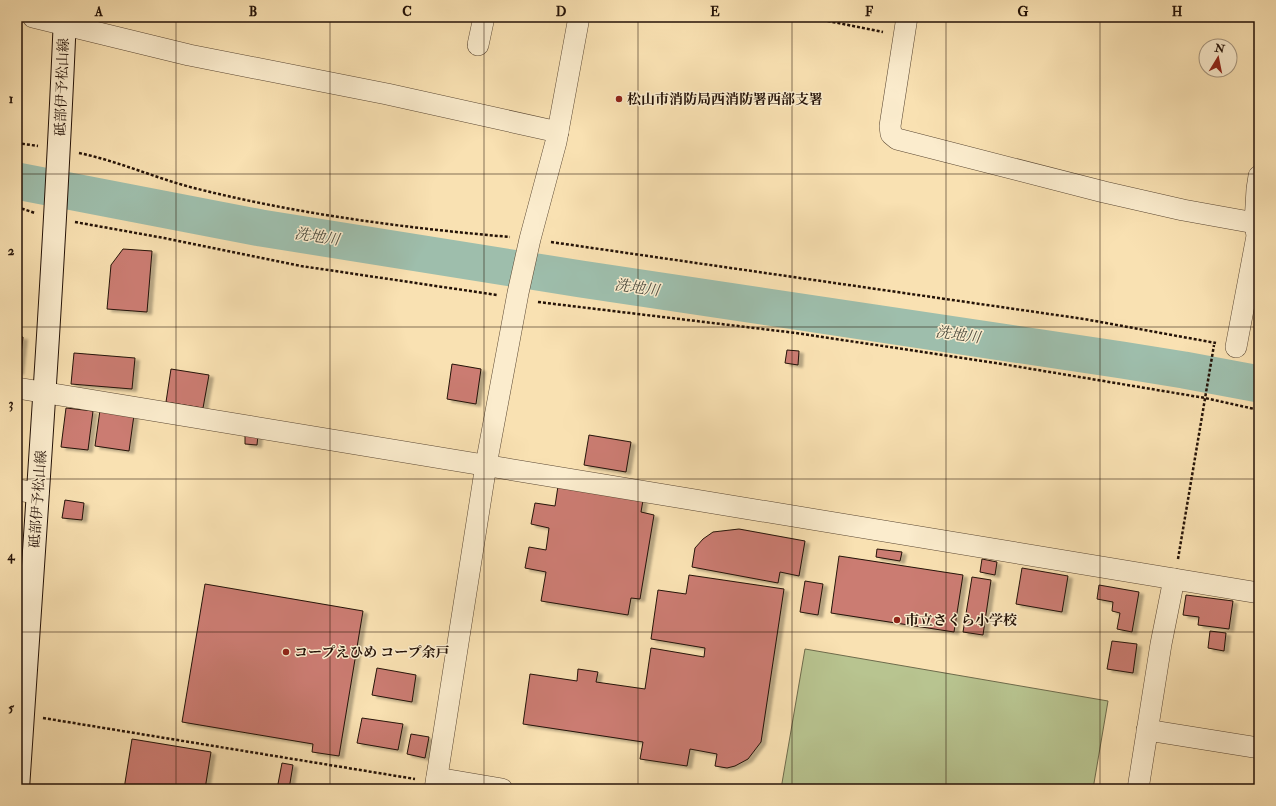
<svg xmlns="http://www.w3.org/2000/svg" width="1276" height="806" font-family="'IM FELL Double Pica','Noto Serif JP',serif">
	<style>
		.green { fill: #b8c490; stroke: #6e6b4c }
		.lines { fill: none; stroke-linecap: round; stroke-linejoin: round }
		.river { stroke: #9ebeac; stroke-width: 37 }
		.building { fill: #cb7c72; stroke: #241207; filter: url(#shadow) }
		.minor-casing { stroke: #594632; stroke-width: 22 }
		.secondary-casing { stroke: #241207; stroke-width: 24 }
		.path { stroke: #241207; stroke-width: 2.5; stroke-dasharray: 3 2; stroke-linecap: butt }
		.minor { stroke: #fbeccd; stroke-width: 21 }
		.secondary { stroke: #fbeccd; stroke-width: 22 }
		.grid { fill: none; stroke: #241207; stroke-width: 1; stroke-opacity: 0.55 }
		.poi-dot { fill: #8f2418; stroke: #fbeccd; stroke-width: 1.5 }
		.labels { text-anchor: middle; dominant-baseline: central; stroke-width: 3; stroke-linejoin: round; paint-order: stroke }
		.street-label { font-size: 14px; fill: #241207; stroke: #fbeccd }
		.poi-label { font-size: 14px; font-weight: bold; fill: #241207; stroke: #fbeccd; text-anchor: start }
		.water-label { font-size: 15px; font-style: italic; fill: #4f4e41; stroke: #fbeccd }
		.neatline { fill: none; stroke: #241207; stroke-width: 1.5 }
		.grid-label { font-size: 13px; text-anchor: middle; font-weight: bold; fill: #241207 }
	</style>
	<defs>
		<filter id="shadow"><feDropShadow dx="4.5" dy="2.5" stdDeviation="1" flood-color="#0004"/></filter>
	</defs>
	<rect width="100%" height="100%" fill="#f9e1b2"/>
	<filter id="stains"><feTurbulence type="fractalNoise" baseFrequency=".005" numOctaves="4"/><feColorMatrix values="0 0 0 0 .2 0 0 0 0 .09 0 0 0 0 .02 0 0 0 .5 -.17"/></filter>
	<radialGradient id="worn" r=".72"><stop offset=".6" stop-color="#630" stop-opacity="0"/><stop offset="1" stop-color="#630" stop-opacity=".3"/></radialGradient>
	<path class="green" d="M805,649L1108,701L1093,789H781Z"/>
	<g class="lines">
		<path class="river" d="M17,181L261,228L581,279L1122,360L1184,370L1259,384"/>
	</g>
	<g class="building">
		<path d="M123,249L152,251L147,312L107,309L111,265Z"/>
		<path d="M17,337H23L19,372H17Z"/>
		<path d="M787,350L799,351L798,365L785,363Z"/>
		<path d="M74,353L135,358L132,389L71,384Z"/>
		<path d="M452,364L481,369L476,404L447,399Z"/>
		<path d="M171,369L209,375L203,408L166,402Z"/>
		<path d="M66,408L93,411L88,450L61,447Z"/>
		<path d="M100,410L134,415L129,451L95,446Z"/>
		<path d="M245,434L258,435L257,445L245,444Z"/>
		<path d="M589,435L631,442L626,472L584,465Z"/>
		<path d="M558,486L643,500L641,512L654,515L640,599L631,598L628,615L541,601L546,572L525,568L529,547L546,550L549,528L531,524L535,503L555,506Z"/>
		<path d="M65,500L84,503L82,520L62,518Z"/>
		<path d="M739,529L805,541L799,576L780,572L778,583L692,567L695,548L703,539L713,532Z"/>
		<path d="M877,549L902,552L900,561L876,557Z"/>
		<path d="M839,556L963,575L954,632L831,613Z"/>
		<path d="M982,559L997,562L995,575L980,572Z"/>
		<path d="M1022,568L1068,576L1062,612L1016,604Z"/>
		<path d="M689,575L784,589L761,742L748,759L735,766L727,768L715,766L717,754L690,749L687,766L640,759L643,742L523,724L530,674L577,681L578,669L598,672L596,682L645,689L651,648L704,657L705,648L651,639L658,590L686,594Z"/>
		<path d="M972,577L991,580L983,635L963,632Z"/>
		<path d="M805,581L823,584L818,615L800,612Z"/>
		<path d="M205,584L363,611L339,756L312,752L313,744L182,722Z"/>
		<path d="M1099,585L1139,592L1132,632L1117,629L1120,613L1112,611L1113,602L1097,599Z"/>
		<path d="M1186,595L1233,601L1229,629L1198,625L1199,617L1183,615Z"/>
		<path d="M1210,631L1226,633L1224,651L1208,648Z"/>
		<path d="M1112,641L1137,644L1133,673L1107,669Z"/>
		<path d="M377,668L416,675L412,702L372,695Z"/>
		<path d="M362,718L403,724L398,750L357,743Z"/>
		<path d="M411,734L429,737L425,758L407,754Z"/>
		<path d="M132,739L211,752L205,789H124Z"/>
		<path d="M282,763L293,765L289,789H277Z"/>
	</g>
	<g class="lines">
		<defs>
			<g id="minor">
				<path d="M33,17L189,55L387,94L558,132"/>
				<path d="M907,17L890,126L891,134L897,139L1104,192L1183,210L1255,223L1257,189L1259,176"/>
				<path d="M478,45L484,17"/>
				<path d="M1236,347L1257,236L1255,223"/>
				<path d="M17,388L1259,593"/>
				<path d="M17,490L38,493"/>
				<path d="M1147,730L1259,748"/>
				<path d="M437,778L502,789"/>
				<path d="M435,789L486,465L518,293L530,239L556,142L579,17"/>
				<path d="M1138,789L1161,644L1174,579"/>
			</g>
			<path id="secondary" d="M18,789C35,532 54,275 65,17"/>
		</defs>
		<use href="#minor" class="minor-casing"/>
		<use href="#secondary" class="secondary-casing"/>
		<g class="path">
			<path d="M808,17L883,32"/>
			<path d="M17,143L38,146"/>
			<path d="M79,153C118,161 155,178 194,188C297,214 404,228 510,237"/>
			<path d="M17,207L35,213"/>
			<path d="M75,222L164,238L301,266L497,295"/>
			<path d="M551,242L1084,319L1216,343"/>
			<path d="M538,302L796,333L996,363L1205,398L1259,410"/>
			<path d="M1178,559L1214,345"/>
			<path d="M43,718L415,779"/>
		</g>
		<use href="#minor" class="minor"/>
		<use href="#secondary" class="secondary"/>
	</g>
	<path class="grid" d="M176,17V789M330,17V789M484,17V789M638,17V789M792,17V789M946,17V789M1100,17V789M17,174H1259M17,327H1259M17,479H1259M17,632H1259"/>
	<g class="poi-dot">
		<circle cx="619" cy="99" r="4"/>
		<circle cx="897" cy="620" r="4"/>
		<circle cx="286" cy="652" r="4"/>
	</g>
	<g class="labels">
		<g class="street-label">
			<text transform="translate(62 87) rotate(-88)">砥部伊予松山線</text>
			<text transform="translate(38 499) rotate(-86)">砥部伊予松山線</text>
		</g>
		<g class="poi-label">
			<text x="627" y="99">松山市消防局西消防署西部支署</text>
			<text x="905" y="620">市立さくら小学校</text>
			<text x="294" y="652">コープえひめ コープ余戸</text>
		</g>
		<g class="water-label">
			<text transform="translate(317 237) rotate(9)">洗地川</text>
			<text transform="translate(637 288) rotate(8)">洗地川</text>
			<text transform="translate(958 335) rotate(8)">洗地川</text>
		</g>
	</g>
	<rect width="1276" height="806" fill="none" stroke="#f9e1b2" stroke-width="44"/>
	<g transform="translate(1218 58) rotate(10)"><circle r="19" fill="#fbeccd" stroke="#a5957e"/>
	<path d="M0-3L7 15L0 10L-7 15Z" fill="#8f2418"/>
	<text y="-6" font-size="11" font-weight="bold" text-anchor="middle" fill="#241207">N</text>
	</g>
	<rect x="22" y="22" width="1232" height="762" class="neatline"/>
	<g class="grid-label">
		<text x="99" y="16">A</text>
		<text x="253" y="16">B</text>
		<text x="407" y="16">C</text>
		<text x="561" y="16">D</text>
		<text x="715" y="16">E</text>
		<text x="869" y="16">F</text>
		<text x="1023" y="16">G</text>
		<text x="1177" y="16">H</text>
		<text x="11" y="103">1</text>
		<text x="11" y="255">2</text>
		<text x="11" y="408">3</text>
		<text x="11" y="560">4</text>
		<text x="11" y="712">5</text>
	</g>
	<rect width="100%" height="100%" filter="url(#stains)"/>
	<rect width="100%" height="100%" fill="url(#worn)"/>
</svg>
